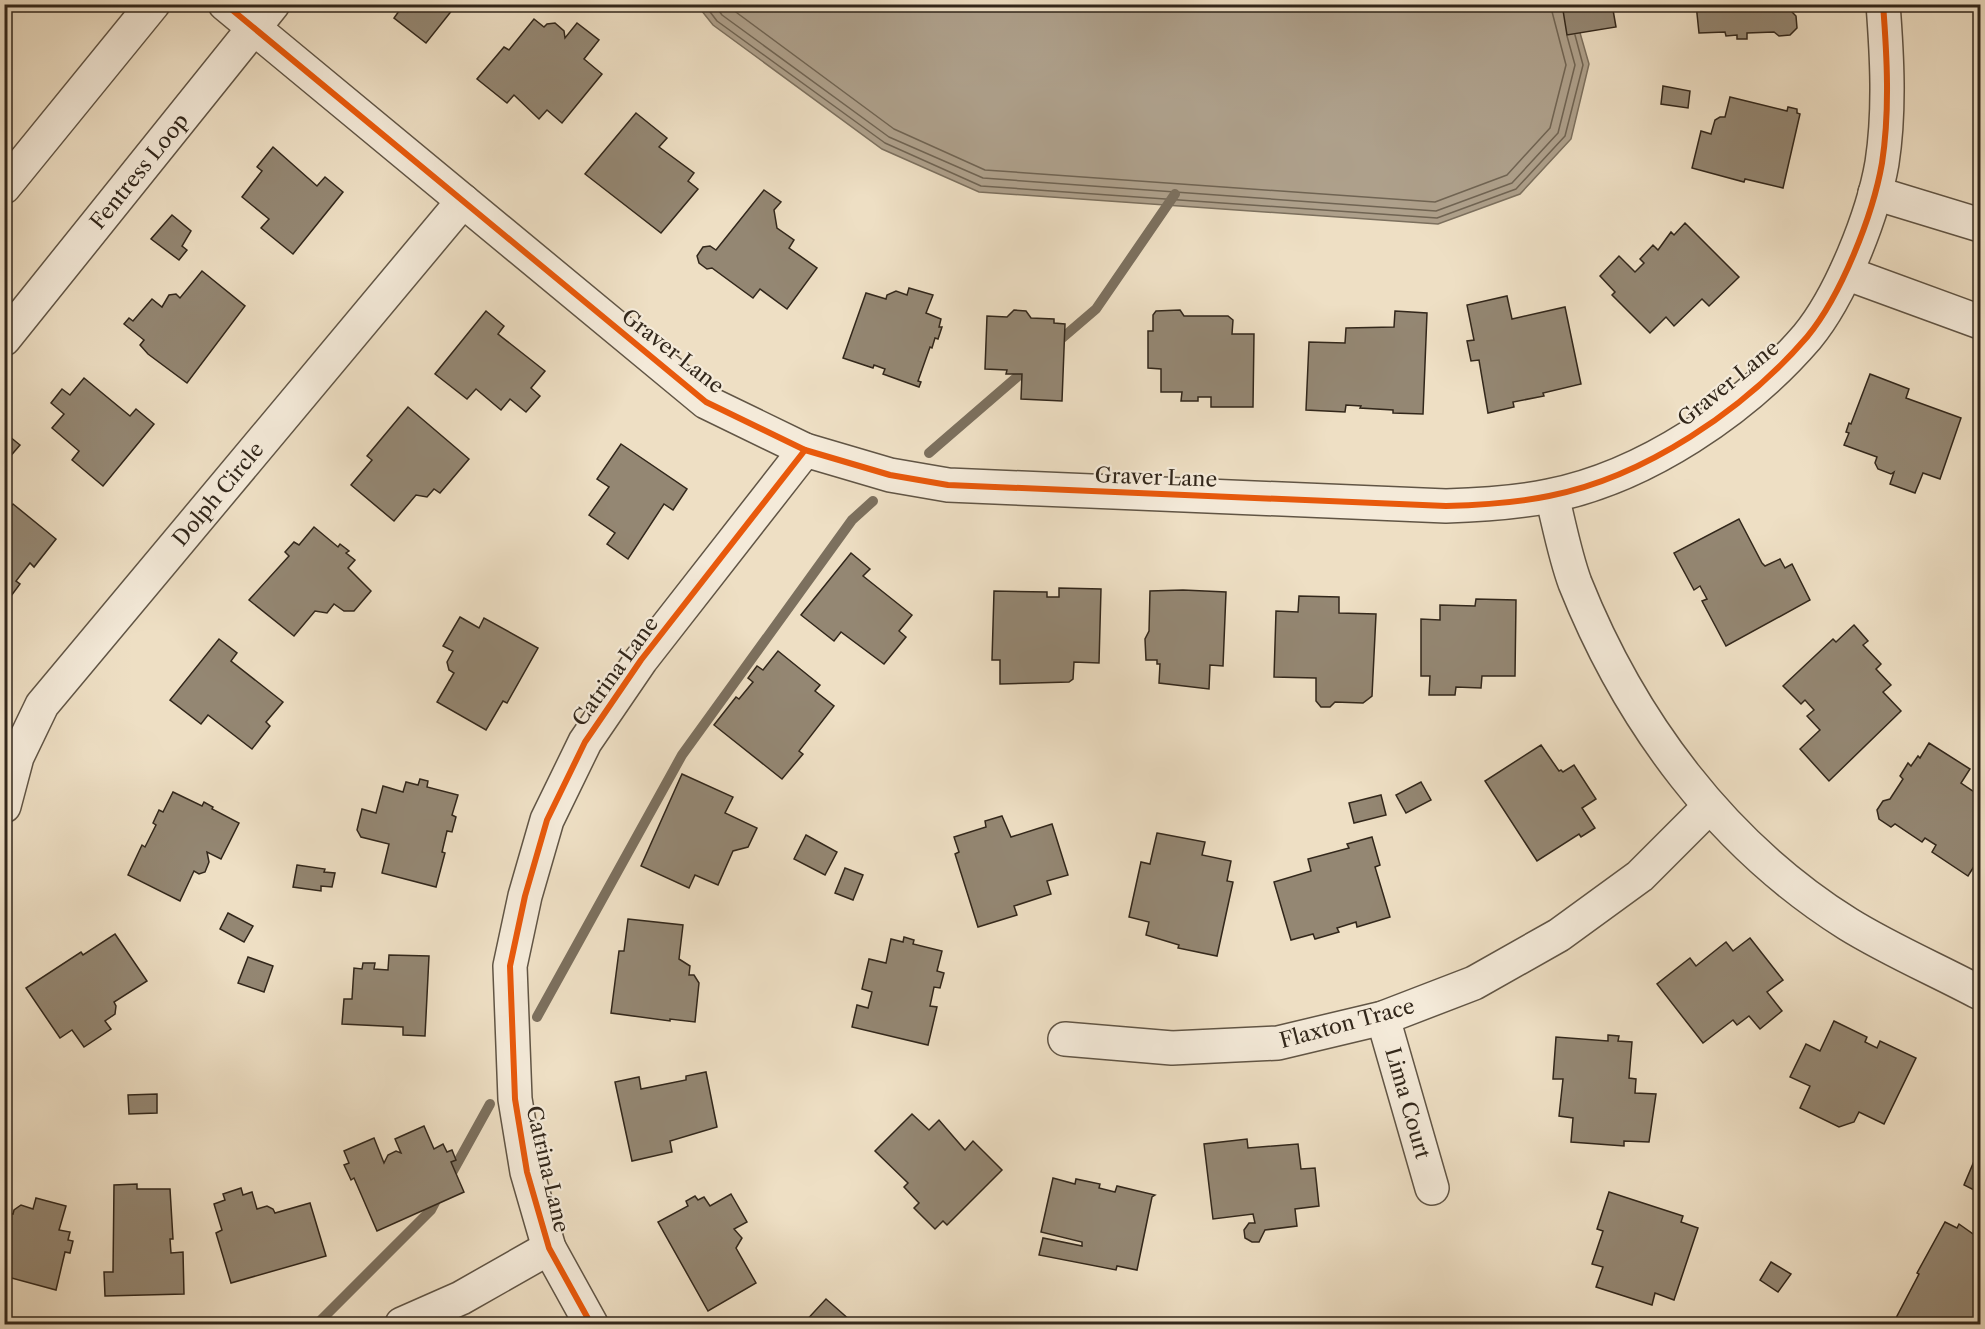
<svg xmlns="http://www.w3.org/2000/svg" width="1985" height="1329" font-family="'Libre Caslon Text',serif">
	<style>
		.water { fill: #aea08b; stroke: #7c705e; stroke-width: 1.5 }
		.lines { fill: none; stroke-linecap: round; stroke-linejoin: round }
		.shore { stroke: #706453; stroke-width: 1.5 }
		.stream { stroke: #7c705e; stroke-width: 10 }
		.building { fill: #948773; stroke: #32271b; stroke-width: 1.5 }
		.minor-casing { stroke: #615545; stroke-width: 36 }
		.minor { stroke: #f4ead9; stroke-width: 33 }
		.cycleway-casing { stroke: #f4ead9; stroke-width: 10 }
		.cycleway { stroke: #e8590c; stroke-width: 6 }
		.labels { text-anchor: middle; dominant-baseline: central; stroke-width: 4.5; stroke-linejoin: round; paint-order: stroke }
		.street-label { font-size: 21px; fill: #32271b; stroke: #f4ead9 }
	</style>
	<rect width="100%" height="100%" fill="#eedfc4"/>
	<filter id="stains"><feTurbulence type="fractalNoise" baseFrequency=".00333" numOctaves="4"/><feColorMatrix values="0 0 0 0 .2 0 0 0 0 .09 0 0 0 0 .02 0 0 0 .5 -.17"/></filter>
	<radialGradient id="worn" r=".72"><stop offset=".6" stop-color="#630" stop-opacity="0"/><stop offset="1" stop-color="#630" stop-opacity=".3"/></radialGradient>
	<path class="water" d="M697,5H1572L1589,64L1571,139L1520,194L1438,224L979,192L882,149L713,25Z"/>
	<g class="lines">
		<g class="shore">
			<path d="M704,4L717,21L885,143L981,186L1437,218L1516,189L1565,136L1583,65L1575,35"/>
			<path d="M714,4L722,15L889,137L983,178L1436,211L1512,183L1558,133L1575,65L1567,36"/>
			<path d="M725,4L894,129L985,170L1435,202L1507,175L1550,128L1566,65L1550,4"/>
		</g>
		<g class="stream">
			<path d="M1054,345L1096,309L1175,194"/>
			<path d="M929,453L1031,365"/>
			<path d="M537,1017L682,755L852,520L873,501"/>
			<path d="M448,1180L490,1104"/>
			<path d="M317,1324L431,1210L440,1193"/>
		</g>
	</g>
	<g class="building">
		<path d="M404,4H457L426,43L394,18Z"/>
		<path d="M1562,4H1612L1616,27L1567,35Z"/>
		<path d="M1696,4H1791L1792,12L1796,16L1797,28L1790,35L1779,36L1774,32L1747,33V39H1737V35L1726,36L1725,32L1699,33Z"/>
		<path d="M534,19L544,27L547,24L555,23L564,31L565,38L577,23L599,40L584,59L602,74L562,123L547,110L539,119L514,95L507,103L477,79L504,47L509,50Z"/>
		<path d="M1663,86L1690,91L1688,108L1661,104Z"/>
		<path d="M1730,97L1787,111L1788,107L1797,109V113L1800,114L1783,188L1745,179L1744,182L1692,168L1701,131L1711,134L1715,120L1720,117H1725Z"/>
		<path d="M636,113L667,138L659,147L694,173L688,181L698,189L661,233L585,174Z"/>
		<path d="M273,147L317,186L325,177L343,192L293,254L261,228L269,219L242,197L262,171L257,167Z"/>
		<path d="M764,190L781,202L774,210L777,228L794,240L789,248L817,268L787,309L760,289L753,298L712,268L707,269L699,263L697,256L703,247L710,246L716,250Z"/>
		<path d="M172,215L191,231L182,246L187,250L179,260L151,239Z"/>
		<path d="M1685,223L1739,277L1709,306L1702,299L1674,326L1666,317L1650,333L1612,295L1615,292L1600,276L1619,256L1635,272L1644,263L1640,259L1653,245L1658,250L1671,232L1674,235Z"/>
		<path d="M202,271L245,306L187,383L148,354L140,345L144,340L124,324L129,318L133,321L152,299L162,307L169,295L176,294L180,298Z"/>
		<path d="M909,288L933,295L926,313L941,319L939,327H942L938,339L935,338L932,348L930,347L918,381L921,382L919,387L883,374L885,369L874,365L873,368L843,358L866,293L886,299L887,295L896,291L907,295Z"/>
		<path d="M1507,296L1512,319L1565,307L1581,384L1543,393L1544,396L1513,402L1514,407L1488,413L1479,360L1471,361L1467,341L1474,340L1467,305Z"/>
		<path d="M1014,310L1026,311L1031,318L1054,319V323L1065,324L1062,401L1021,399L1022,374H1006L1007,370L985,369L987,316L1007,317Z"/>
		<path d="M1180,310L1184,316H1228L1233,320L1232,334H1254L1253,407H1211V397H1198V401H1181L1182,392H1161V369L1148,368V331H1153V315L1156,311Z"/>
		<path d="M486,311L504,326L498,334L545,371L531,388L540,396L526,412L510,399L501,410L476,389L467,399L435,374Z"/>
		<path d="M1395,311L1427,313L1423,414L1393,413V410L1360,408L1361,406L1346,405L1345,412L1306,410L1309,342L1345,343L1346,328L1394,327Z"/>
		<path d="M1870,374L1909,389L1906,398L1961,418L1940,479L1923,473L1915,493L1890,484L1894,472L1891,474L1878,469L1875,463L1877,457L1844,445L1849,433L1846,432L1849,423L1851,424Z"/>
		<path d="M84,378L130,416L136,409L154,424L103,486L72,460L79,451L52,428L64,414L51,403L62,389L70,395Z"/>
		<path d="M408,407L469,459L440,493L434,489L427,497L416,495L394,521L351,485L372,460L367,456Z"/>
		<path d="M4,432L20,445L8,459L4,455Z"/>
		<path d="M621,444L687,489L673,510L664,504L628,559L607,544L615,533L589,515L609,487L597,479Z"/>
		<path d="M13,504L56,539L34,567L30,563L16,581L20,584L11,596L6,593L4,595V514Z"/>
		<path d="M1739,519L1762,563L1765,566L1780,559L1785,568L1792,564L1810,600L1726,646L1702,601L1707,599L1700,586L1694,590L1674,553Z"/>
		<path d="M314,527L338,547L340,544L349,551L346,553L355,560L348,568L371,591L354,611H344L334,604L327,613L315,611L294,636L249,600L289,556L285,552L294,542L299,545Z"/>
		<path d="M851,553L870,569L863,576L912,615L899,631L906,637L884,664L841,632L834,641L801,615Z"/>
		<path d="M1059,588L1101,589L1099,663L1074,662L1073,679L1069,682L1000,684V660H992L994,591L1047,592V597H1059Z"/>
		<path d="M1183,590L1226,592L1223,666L1210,665L1209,689L1159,683L1160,664H1157V660H1146L1145,639L1149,631L1150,591Z"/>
		<path d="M1299,596L1339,597V613L1376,614L1372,696L1363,703L1335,702L1330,707H1321L1316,701V678L1274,677L1276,611L1298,612Z"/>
		<path d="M1476,599L1516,600L1515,676H1482L1481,688L1456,687L1455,695H1429L1430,676H1421V619L1440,620V605L1475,606Z"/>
		<path d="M460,617L479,628L484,618L538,648L507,703L503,701L486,730L437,702L454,673L449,670L447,662L453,651L443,646Z"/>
		<path d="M1854,625L1868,641L1863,645L1881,664L1876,669L1891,685L1883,692L1901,711L1829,781L1800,749L1820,730L1807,716L1814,710L1805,700L1801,704L1783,686L1833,639L1836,642Z"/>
		<path d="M219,639L237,653L231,661L283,702L266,722L270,726L252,749L208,715L201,724L170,700Z"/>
		<path d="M778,651L820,685L815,691L834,706L799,751L803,754L782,779L714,725L736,697L739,699L753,682L748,678L757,666L763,670Z"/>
		<path d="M1929,743L1970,769L1961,783L1980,796V857L1968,876L1932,852L1936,845L1925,838L1922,842L1895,824L1891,827L1879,819L1877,810L1883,801L1890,799L1903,779L1900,776L1908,763L1911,766L1918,756L1920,758Z"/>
		<path d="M1541,745L1559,771L1561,770L1563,772L1574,765L1596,799L1582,808L1595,828L1581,837L1579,834L1537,861L1485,781Z"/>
		<path d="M682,774L733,797L725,813L757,828L748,847L733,851L718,885L695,875L689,888L641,866Z"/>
		<path d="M420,779L428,781L427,787L458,795L452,815L456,817L452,832L447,831L442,852L445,853L436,887L382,873L389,844L361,837L357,830L362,809L376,813L383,786L403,792L406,782L418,785Z"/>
		<path d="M1421,782L1431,800L1406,813L1396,795Z"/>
		<path d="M173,792L202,806L204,802L213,807L212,809L239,823L221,859L207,852L209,862L205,872L199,874L194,871L180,901L128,875L142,845L145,847L156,825L153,823L159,810L163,812Z"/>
		<path d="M1381,795L1386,815L1354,823L1349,803Z"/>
		<path d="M1002,816L1011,837L1052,824L1068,875L1047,881L1051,894L1014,906L1017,915L978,927L955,854L959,852L954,837L986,827L985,821Z"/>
		<path d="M1157,833L1205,842L1202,855L1231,861L1227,881L1233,882L1217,956L1178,948L1179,945L1146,935L1149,922L1129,917L1141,862L1150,864Z"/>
		<path d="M806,835L837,852L825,875L794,859Z"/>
		<path d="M1372,837L1380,865L1375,867L1390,917L1357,927L1356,922L1337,928L1339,932L1315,939L1313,934L1291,940L1274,882L1311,871L1308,859L1349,848L1347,844Z"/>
		<path d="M297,865L325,869L324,872L335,873L332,887L321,886V891L293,887Z"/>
		<path d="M845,868L863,875L853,900L835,893Z"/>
		<path d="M228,913L253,926L244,942L220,929Z"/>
		<path d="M628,919L683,925L679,959L690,966L689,975H694L699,983L695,1022L670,1019V1021L611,1013L619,951H624Z"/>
		<path d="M115,934L147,981L114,1002L116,1006L115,1014L105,1021L111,1029L84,1047L72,1030L60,1038L26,988L81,952L83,955Z"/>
		<path d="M904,937L914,940L913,944L942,951L937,971L944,973L940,988L934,987L930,1006L937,1007L928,1045L852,1027L857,1005L868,1008L872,992L862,989L869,959L886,963L891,939L903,942Z"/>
		<path d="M1750,938L1783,980L1767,992L1782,1011L1760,1029L1749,1016L1737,1025L1733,1020L1703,1043L1657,984L1690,958L1696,966L1726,942L1733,951Z"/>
		<path d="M389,955L429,956L425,1036L403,1035V1027L342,1024L344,999H352L354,968L362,969L363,963H375L374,969L388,970Z"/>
		<path d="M248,957L273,966L264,992L238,983Z"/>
		<path d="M1834,1021L1867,1037L1865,1042L1877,1048L1880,1041L1916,1058L1884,1124L1859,1112L1854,1122L1839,1127L1800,1108L1810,1086L1790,1077L1806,1044L1820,1051Z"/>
		<path d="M1608,1035L1619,1036L1618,1041L1632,1042L1629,1078L1636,1079L1635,1093L1656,1094L1649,1142L1624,1141V1146L1571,1142L1573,1118L1559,1116L1563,1079H1553L1556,1037L1608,1041Z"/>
		<path d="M706,1072L717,1127L670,1141L672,1152L632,1161L615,1082L639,1077L641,1089L686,1080V1076Z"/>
		<path d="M157,1094V1113L129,1114L128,1095Z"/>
		<path d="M912,1114L929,1130L939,1120L965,1150L973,1141L1002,1170L947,1225L943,1221L935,1229L914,1208L919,1203L904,1187L908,1183L875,1151Z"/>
		<path d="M424,1126L434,1149L443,1144L447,1152L452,1150L456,1160L451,1162L464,1192L377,1231L354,1178L351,1180L344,1165L349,1163L344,1151L374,1138L384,1163L388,1155L396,1151L401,1153L395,1139Z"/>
		<path d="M1247,1139L1248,1148L1298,1144L1301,1169L1315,1168L1319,1206L1295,1209L1297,1226L1265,1230L1259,1242H1252L1245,1238L1244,1230L1249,1223H1255L1253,1214L1213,1219L1204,1144Z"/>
		<path d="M1980,1147V1193L1964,1185Z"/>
		<path d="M1053,1178L1075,1184L1076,1179L1100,1184L1099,1188L1115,1192L1117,1186L1155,1195L1152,1197L1137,1270L1117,1266L1116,1270L1039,1255L1043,1238L1082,1246V1242L1041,1232Z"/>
		<path d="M137,1184V1189H170L173,1239H170L171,1253L183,1252L184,1294L105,1296L104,1272H113L114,1185Z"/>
		<path d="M241,1188L243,1195L252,1192L257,1209L267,1206L273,1209L275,1213L310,1203L326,1256L231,1283L216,1233L222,1230L214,1204L225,1200L223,1194Z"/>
		<path d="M1609,1192L1683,1216L1681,1222L1698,1228L1674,1300L1655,1293L1652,1305L1596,1287L1603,1267L1592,1264L1603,1231L1597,1229Z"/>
		<path d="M731,1194L747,1222L734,1229L742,1238L736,1248L756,1283L708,1311L658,1222L688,1206L686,1201L695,1196L698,1200L704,1197L710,1206Z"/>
		<path d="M36,1198L66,1206L59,1230L70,1232L68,1240L73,1241L70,1253L65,1252L56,1290L4,1276V1212L13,1214L14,1210L21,1205L33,1209Z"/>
		<path d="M1945,1222L1957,1228L1959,1224L1980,1239V1294L1974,1307L1980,1311V1315L1975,1324H1908L1896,1318L1919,1274L1917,1273Z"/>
		<path d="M1771,1262L1791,1274L1778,1292L1760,1280Z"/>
		<path d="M826,1299L851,1321L848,1324H797L800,1321L803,1324Z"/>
	</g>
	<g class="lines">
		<defs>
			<g id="minor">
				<path d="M225,4L706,402L805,450L890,475L948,485L1446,506C1481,505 1515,503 1549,496C1645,477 1744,410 1807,337C1841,296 1873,215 1882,163C1890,111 1887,56 1883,4"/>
				<path d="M4,187L153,4"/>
				<path d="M1875,193L1980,225"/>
				<path d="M1846,273L1980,322"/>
				<path d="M4,339L273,4"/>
				<path d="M1552,496C1559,524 1565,556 1575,583C1630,721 1721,844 1848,924C1890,950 1937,970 1980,993"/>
				<path d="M4,806L17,757L42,705L463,201"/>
				<path d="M1383,1018L1432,1188"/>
				<path d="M1065,1039L1172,1048L1278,1043L1383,1018L1474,983L1559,935L1640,876L1709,807"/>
				<path d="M402,1324L461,1298L549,1248"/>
				<path d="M591,1324L549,1248L527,1172L515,1099L510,966L525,896L547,820L585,742L641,660L805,450"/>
			</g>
		</defs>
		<use href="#minor" class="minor-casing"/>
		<use href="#minor" class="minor"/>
		<defs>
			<g id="cycleway">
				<path d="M225,4L706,402L805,450L890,475L948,485L1446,506C1481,505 1515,503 1549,496C1645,477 1744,410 1807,337C1841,296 1873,215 1882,163C1890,111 1887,56 1883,4"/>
				<path d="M591,1324L549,1248L527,1172L515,1099L510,966L525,896L547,820L585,742L641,660L805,450"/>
			</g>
		</defs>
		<use href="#cycleway" class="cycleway-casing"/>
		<use href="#cycleway" class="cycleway"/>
	</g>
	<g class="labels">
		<g class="street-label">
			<text transform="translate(139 171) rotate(-51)">Fentress Loop</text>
			<text transform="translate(673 351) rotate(38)">Graver Lane</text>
			<text transform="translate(1728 383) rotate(-39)">Graver Lane</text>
			<text transform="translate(1156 477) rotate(2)">Graver Lane</text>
			<text transform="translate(218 494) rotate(-50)">Dolph Circle</text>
			<text transform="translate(615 671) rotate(-54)">Catrina Lane</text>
			<text transform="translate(1347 1023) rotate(-15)">Flaxton Trace</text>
			<text transform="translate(1408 1103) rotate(74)">Lima Court</text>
			<text transform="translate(548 1169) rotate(77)">Catrina Lane</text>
		</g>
	</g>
	<rect width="1985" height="1329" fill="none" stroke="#eedfc4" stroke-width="24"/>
	<rect x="6" y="6" width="1973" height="1317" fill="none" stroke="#32271b" stroke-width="3"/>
	<rect x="12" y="12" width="1961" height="1305" fill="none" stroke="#32271b" stroke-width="1.5"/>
	<rect width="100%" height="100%" filter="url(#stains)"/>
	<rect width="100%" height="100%" fill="url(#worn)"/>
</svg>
